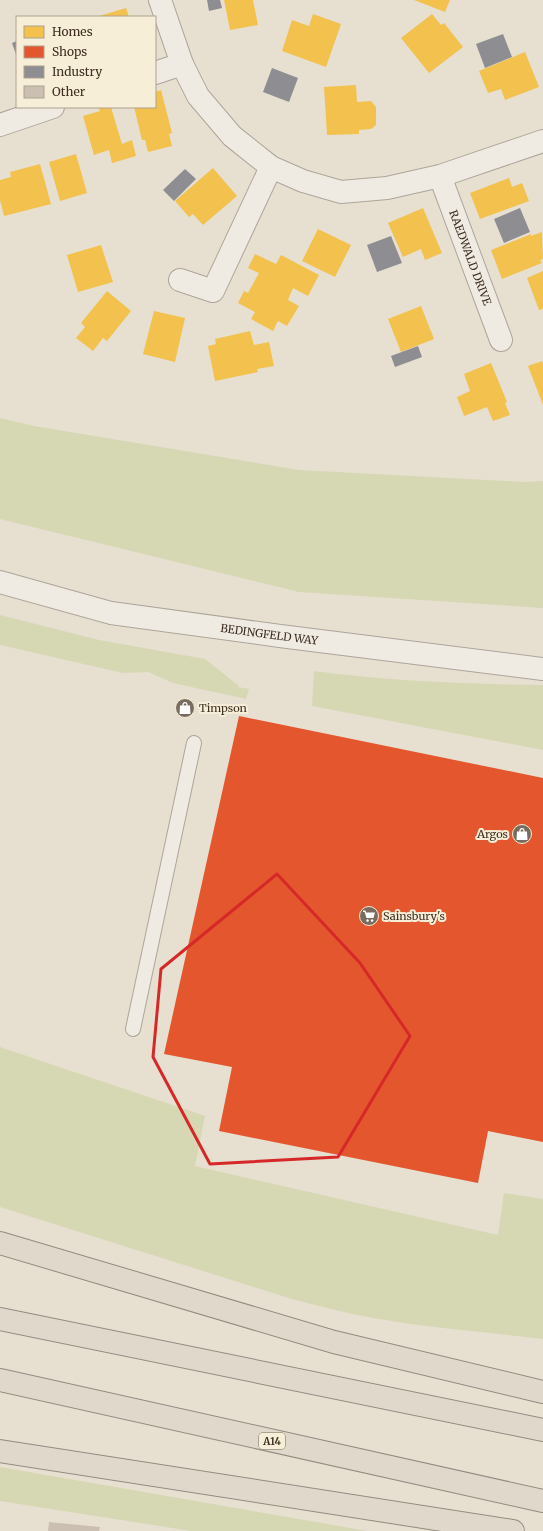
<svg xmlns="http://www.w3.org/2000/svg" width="543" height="1531" font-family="Merriweather,serif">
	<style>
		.green { fill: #d6d7b3 }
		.homes { fill: #f2c14e }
		.shops { fill: #e4572e }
		.industry { fill: #8d8d92 }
		.building { fill: #cbbfb2 }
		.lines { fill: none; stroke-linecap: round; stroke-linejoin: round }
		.service-casing { stroke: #ada599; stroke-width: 16 }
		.minor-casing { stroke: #ada599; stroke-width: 24 }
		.tertiary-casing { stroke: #ada599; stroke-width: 24 }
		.trunk-casing { stroke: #928b80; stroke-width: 24 }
		.service { stroke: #efebe3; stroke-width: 14 }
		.minor { stroke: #efebe3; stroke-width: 22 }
		.tertiary { stroke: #efebe3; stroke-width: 22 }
		.trunk { stroke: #e0d9cb; stroke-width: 22 }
		.marked { fill: none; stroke: #d62828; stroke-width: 3; stroke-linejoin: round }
		.labels { text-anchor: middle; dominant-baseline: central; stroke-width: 4; stroke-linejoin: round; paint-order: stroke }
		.shield { fill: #f7eed8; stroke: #756857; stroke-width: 1 }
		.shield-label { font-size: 10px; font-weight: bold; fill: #3d2e20 }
		.street-label { font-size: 11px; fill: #3d2e20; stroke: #f7eed8 }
		.poi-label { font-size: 11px; fill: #3d2e20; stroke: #f7eed8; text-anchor: start }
	</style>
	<rect width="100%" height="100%" fill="#e7e0d1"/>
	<g class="green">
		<path d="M0,418L34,426L299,470L525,482L543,481V608L299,592L0,519Z"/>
		<path d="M0,615L99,640L205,659L239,686L238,687L249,689L246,699L173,683L148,672L123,673L0,645Z"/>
		<path d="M314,671C389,681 467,684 543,685V750L312,706Z"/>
		<path d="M0,1047L205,1116L195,1166L498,1235L504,1193L543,1199V1339C486,1332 429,1328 373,1318C345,1313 319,1306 292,1299L0,1207Z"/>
		<path d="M0,1467L368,1531H191L0,1501Z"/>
	</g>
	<g class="homes">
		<path d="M224,0H253L258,25L230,30Z"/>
		<path d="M414,0H450L445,12Z"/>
		<path d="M126,8L129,17H96Z"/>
		<path d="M313,14L341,24L326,67L282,51L292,20L309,26Z"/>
		<path d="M432,14L441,25L444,23L463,47L429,73L401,38Z"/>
		<path d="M525,52L539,87L505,100L501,89L488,93L479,71Z"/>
		<path d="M356,85L357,102L371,101L376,107V125L371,129L359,130V134L327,135L324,87Z"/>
		<path d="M161,90L172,133L169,134L172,146L148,152L145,140H142L134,107H155V92Z"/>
		<path d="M98,107H111L122,144L132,140L136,156L112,163L109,150L94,155L83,116L100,111Z"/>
		<path d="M76,154L87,193L60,201L49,162Z"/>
		<path d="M40,164L51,204L4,216L0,200V180L11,177L10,172Z"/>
		<path d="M213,168L237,196L203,225L193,214L189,217L175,201Z"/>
		<path d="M509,178L512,187L522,183L529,201L480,219L470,193Z"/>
		<path d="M423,208L442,253L425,260L421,249L403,257L388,223Z"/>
		<path d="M318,229L351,245L335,277L302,261Z"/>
		<path d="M542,232L543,259L540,260L542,263L502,279L491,250L531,234V236Z"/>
		<path d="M101,245L113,282L78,292L67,255Z"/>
		<path d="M255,254L276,264L281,255L319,275L308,296L293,288L288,300L299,306L287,326L278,321L273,331L251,319L255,312L238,303L244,291L248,293L259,273L248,268Z"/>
		<path d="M543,271V309L539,310L527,278Z"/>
		<path d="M107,291L131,311L107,341L103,338L93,351L76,338L85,327L81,323Z"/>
		<path d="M421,306L434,339L401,352L388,319Z"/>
		<path d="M154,311L185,318L175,362L143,354Z"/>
		<path d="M250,331L254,345L269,342L274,366L257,369L258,372L215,381L208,346L216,344L215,339Z"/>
		<path d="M542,361L543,364V405L528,366Z"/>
		<path d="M491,363L507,402L505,403L510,415L493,421L487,407L464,416L457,397L470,391L464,374Z"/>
	</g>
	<path class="shops" d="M239,716L543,778V1142L488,1131L478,1183L219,1131L232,1067L164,1054Z"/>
	<g class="industry">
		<path d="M207,0H220L222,8L209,11Z"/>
		<path d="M503,34L512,57L485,68L476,44Z"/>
		<path d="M17,41V57L12,43Z"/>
		<path d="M272,68L298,78L289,102L263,92Z"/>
		<path d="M185,169L196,179L174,201L163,190Z"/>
		<path d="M520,208L530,232L504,243L494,219Z"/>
		<path d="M391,236L402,263L377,272L367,245Z"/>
		<path d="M418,346L422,357L395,367L391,356Z"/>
	</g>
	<path class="building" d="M49,1522L100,1527L99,1531H48Z"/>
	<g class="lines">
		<defs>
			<path id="service" d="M133,1029L194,743"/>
			<g id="minor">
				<path d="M160,0L182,64L198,96L232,136L271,167L303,181L341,192L387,188L440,176L543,141"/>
				<path d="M155,73L182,64"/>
				<path d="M0,125L53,107"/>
				<path id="s1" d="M440,176L501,340"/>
				<path d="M180,280L213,291L271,167"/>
			</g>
			<g id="tertiary">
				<path id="s2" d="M0,582L111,613L280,636L543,669"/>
			</g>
			<g id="trunk">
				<path d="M0,1243L334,1342L543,1392"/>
				<path d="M0,1319L543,1430"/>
				<path d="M0,1380L543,1501"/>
				<path d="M0,1451L513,1531"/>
			</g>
		</defs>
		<use href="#service" class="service-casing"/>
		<use href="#minor" class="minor-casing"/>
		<use href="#tertiary" class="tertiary-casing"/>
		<use href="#trunk" class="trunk-casing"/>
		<use href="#service" class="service"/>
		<use href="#minor" class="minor"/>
		<use href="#tertiary" class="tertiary"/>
		<use href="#trunk" class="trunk"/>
	</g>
	<path class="marked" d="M277,874L360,963L410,1036L338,1157L210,1164L153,1057L161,969Z"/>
	<defs>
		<symbol id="shop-disc" viewBox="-11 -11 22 22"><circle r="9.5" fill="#786c5e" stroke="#f7eed8"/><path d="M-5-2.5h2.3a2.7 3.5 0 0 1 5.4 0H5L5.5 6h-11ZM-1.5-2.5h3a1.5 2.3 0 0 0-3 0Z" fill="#fff"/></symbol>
		<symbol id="supermarket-disc" viewBox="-11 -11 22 22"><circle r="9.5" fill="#786c5e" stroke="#f7eed8"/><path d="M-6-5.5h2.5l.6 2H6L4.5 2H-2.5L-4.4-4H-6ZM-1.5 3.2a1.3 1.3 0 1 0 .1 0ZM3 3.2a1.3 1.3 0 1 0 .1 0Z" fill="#fff"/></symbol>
	</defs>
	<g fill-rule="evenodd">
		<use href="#shop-disc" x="174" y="697" width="22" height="22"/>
		<use href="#shop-disc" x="511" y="823" width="22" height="22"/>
		<use href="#supermarket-disc" x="358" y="905" width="22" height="22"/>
	</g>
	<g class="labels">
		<rect class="shield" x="259" y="1433" width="26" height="16" rx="3"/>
		<g class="shield-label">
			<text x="272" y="1441">A14</text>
		</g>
		<g class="street-label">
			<text stroke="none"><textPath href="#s1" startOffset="87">RAEDWALD DRIVE</textPath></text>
			<text stroke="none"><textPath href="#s2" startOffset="275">BEDINGFELD WAY</textPath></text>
		</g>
		<g class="poi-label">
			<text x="199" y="708">Timpson</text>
			<text x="508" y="834" text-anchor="end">Argos</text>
			<text x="383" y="916">Sainsbury's</text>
		</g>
	</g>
	<rect x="16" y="16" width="140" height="92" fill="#f7eed8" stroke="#ada18e"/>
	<rect x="24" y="26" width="20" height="12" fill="#f2c14e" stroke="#ada18e"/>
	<text x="52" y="36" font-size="12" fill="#3d2e20">Homes</text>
	<rect x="24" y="46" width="20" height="12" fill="#e4572e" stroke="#ada18e"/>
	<text x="52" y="56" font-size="12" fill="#3d2e20">Shops</text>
	<rect x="24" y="66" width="20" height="12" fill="#8d8d92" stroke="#ada18e"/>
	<text x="52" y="76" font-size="12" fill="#3d2e20">Industry</text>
	<rect x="24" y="86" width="20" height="12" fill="#cbbfb2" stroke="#ada18e"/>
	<text x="52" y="96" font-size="12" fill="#3d2e20">Other</text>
</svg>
